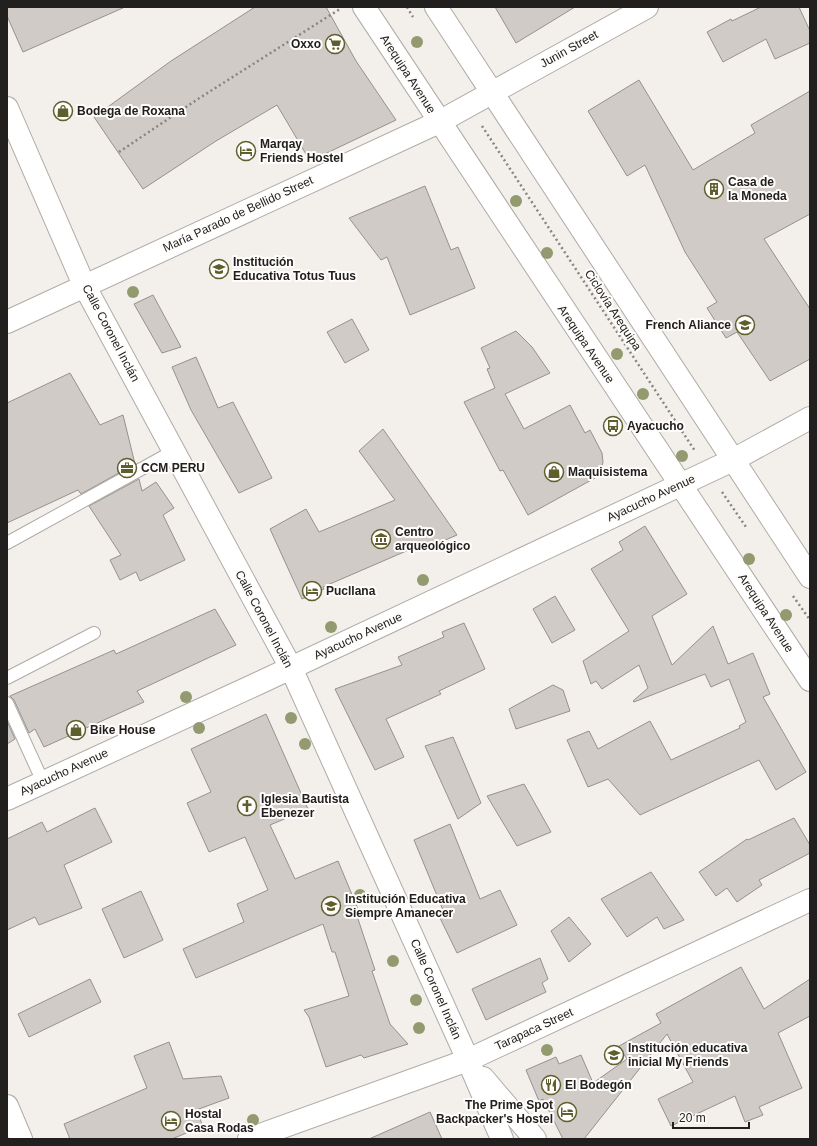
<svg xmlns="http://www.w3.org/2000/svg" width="817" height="1146" font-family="Arial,sans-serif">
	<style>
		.building { fill: #d1cbc8; stroke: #97918e }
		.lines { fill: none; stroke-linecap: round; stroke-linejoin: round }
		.lane-casing { stroke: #afaba6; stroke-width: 14 }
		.street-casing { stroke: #afaba6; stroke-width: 24 }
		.secondary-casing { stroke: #afaba6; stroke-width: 24 }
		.path { stroke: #878581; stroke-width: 2.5; stroke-dasharray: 2 3; stroke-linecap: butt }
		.lane { stroke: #fff; stroke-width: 12 }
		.street { stroke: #fff; stroke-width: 22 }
		.secondary { stroke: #fff; stroke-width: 22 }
		.tree { fill: #939a6f }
		.labels { text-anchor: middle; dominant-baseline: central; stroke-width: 4; stroke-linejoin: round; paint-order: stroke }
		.poi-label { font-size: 12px; font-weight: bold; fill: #21201e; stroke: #fffdfb; text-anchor: start }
		.street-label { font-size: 12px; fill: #21201e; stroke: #fffdfb }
	</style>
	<rect width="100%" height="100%" fill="#f3efea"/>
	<g class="building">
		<path d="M7,7H125L23,52L7,16Z"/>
		<path d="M255,7H326L356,61L396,120L310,161L277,105L216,141L143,189L94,117L171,61Z"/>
		<path d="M495,7H575L516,43Z"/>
		<path d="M761,7H799L810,31V43L775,59L766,39L723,62L707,32L731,19L732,21Z"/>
		<path d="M639,80L693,170L755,133L751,125L810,91V214L764,239L810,309V359L770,381L737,332L726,338L707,308L717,302L685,252L645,165L627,176L588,111Z"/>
		<path d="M425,186L451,250L458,247L475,288L410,315L387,257L381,260L349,218Z"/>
		<path d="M153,295L181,347L162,353L134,304Z"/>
		<path d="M352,319L369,350L345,363L327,332Z"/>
		<path d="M516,331L532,347L550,373L505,394L524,429L570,405L585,433L590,430L602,453L603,462L601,470L595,478L528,515L503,470L500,471L464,402L495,388L487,369L490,368L481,348Z"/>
		<path d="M196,357L218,408L233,402L272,478L239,493L191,410L172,367Z"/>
		<path d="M70,373L100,425L123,415L135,464L81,494L78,490L7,523V403Z"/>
		<path d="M383,429L457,535L431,546L427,542L323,587L324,589L302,599L270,529L306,509L319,532L395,500L359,451Z"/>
		<path d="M139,479L142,491L156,482L174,508L163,515L185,560L140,581L136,572L120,580L110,560L121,555L89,506Z"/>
		<path d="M645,526L687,594L652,616L672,665L713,626L728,664L753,653L770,694L763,697L806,772L776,790L759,760L640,815L608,779L588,787L567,740L589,731L598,749L650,721L671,760L740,728L739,726L746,722L729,679L711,687L705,674L634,702L633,701L648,688L639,665L602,689L596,681L591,684L583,661L629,631L591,569L623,550L619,542Z"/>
		<path d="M555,596L575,630L552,643L533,609Z"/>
		<path d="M215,609L236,645L137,691L144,702L44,747L35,729L29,733L14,700L10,696L114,650L116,654Z"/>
		<path d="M464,623L485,669L439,691L441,694L386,719L404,757L375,770L335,689L402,665L398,657L444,637L442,632Z"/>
		<path d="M553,685L563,690L570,711L516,729L509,709Z"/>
		<path d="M266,714L308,809L270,825L295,879L338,861L358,909L355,910L375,970L372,971L390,1024L408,1044L364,1058L361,1055L326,1067L309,1017L304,1010L349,996L335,952H332L323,924L196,978L183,949L244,922L237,904L268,890L245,837L209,852L187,803L211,792L191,749Z"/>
		<path d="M7,721L15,739L7,744Z"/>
		<path d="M453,737L481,803L458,819L425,746Z"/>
		<path d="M524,784L551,832L517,846L487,796Z"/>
		<path d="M95,808L112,842L64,865L82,908L39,925L35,917L7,930V839L42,822L47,832Z"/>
		<path d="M794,818L810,845V853L759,880L762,885L737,902L727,888L716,896L699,872L747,839L748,840Z"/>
		<path d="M450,824L480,899L500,890L517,925L457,953L440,918L445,915L414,840Z"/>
		<path d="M651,872L684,920L664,929L657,917L627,937L601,899Z"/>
		<path d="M141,891L163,940L124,958L102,909Z"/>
		<path d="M569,917L591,944L569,962L551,931Z"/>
		<path d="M540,958L548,979L542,983L546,992L486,1020L472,989Z"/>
		<path d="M741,967L764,1009L810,979V1016L778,1033L802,1088L759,1107L763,1115L745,1122L735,1096L671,1126L658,1099L693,1082L667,1034L584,1139H563L543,1099L539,1101L526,1070L556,1057L559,1064L581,1055L593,1083L627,1059L619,1046L661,1023L656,1014Z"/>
		<path d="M90,979L101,1002L29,1037L18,1014Z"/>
		<path d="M169,1042L183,1079L221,1076L229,1098L196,1110L203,1126L172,1139H70L64,1124L147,1088L134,1056Z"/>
		<path d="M430,1112L442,1139H369Z"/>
	</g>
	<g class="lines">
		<defs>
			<g id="lane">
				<path d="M7,543L174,451"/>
				<path d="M7,678L94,633"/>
				<path d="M7,703L43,782"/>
			</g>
			<g id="street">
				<path d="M7,108L84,285L291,668L468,1060L502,1139"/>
				<path d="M7,322L439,122L647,7"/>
				<path d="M7,799L259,683L733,460L810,418"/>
				<path d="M483,1078L535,1139"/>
				<path d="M7,1106L21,1139"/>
				<path d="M249,1139L468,1060L810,900"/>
			</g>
			<g id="secondary">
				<path d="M364,7L810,680"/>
				<path d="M436,7L810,577"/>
			</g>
		</defs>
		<use href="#lane" class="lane-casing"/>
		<use href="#street" class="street-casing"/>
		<use href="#secondary" class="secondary-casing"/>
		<g class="path">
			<path d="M407,7L413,17"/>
			<path d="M482,126L695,451"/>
			<path d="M119,152L198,99L340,9"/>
			<path d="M722,492L746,527"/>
			<path d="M793,596L810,620"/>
		</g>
		<use href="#lane" class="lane"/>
		<use href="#street" class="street"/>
		<use href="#secondary" class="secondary"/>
	</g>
	<g class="tree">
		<circle cx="417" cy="42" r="6"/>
		<circle cx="516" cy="201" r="6"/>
		<circle cx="547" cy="253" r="6"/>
		<circle cx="133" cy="292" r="6"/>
		<circle cx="617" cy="354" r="6"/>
		<circle cx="643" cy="394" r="6"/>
		<circle cx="682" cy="456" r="6"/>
		<circle cx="749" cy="559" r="6"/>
		<circle cx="423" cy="580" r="6"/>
		<circle cx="786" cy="615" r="6"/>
		<circle cx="331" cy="627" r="6"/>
		<circle cx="186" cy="697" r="6"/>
		<circle cx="291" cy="718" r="6"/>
		<circle cx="199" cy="728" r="6"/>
		<circle cx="305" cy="744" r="6"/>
		<circle cx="360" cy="895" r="6"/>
		<circle cx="393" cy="961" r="6"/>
		<circle cx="416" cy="1000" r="6"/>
		<circle cx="419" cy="1028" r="6"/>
		<circle cx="547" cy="1050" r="6"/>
		<circle cx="253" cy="1120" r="6"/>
	</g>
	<defs>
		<symbol id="supermarket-ring" viewBox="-11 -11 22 22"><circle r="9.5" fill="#fffdfb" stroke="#5d5f2c" stroke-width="1.5"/><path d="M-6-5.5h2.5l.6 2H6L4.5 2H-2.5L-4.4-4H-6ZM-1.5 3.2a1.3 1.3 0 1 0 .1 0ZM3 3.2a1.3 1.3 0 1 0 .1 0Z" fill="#5d5f2c"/></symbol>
		<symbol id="shop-ring" viewBox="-11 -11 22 22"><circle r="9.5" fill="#fffdfb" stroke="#5d5f2c" stroke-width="1.5"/><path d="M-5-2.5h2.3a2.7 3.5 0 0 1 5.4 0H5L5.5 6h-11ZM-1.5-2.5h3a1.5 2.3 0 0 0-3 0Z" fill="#5d5f2c"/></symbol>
		<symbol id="hotel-ring" viewBox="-11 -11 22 22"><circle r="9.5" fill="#fffdfb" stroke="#5d5f2c" stroke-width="1.5"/><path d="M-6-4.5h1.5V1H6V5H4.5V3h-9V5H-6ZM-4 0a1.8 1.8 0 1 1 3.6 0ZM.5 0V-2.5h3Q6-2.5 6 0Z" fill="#5d5f2c"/></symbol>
		<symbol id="building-ring" viewBox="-11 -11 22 22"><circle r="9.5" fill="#fffdfb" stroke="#5d5f2c" stroke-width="1.5"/><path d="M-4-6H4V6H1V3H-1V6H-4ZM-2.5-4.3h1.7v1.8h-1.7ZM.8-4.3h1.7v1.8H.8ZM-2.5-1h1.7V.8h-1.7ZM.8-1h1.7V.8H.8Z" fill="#5d5f2c"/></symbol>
		<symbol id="school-ring" viewBox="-11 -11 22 22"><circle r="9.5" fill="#fffdfb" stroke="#5d5f2c" stroke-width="1.5"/><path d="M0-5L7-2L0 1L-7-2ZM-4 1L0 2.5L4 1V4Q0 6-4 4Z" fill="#5d5f2c"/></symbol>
		<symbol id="university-ring" viewBox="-11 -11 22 22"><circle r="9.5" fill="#fffdfb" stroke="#5d5f2c" stroke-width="1.5"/><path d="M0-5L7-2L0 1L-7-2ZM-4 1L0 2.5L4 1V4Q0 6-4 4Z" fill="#5d5f2c"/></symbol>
		<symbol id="bus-ring" viewBox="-11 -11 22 22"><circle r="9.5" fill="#fffdfb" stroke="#5d5f2c" stroke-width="1.5"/><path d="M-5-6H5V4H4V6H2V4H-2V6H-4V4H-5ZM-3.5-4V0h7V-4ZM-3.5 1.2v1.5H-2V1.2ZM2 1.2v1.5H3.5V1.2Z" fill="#5d5f2c"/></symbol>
		<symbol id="office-ring" viewBox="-11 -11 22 22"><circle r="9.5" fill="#fffdfb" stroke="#5d5f2c" stroke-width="1.5"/><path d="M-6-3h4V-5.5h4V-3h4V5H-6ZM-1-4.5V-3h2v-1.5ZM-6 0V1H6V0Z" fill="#5d5f2c"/></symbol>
		<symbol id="museum-ring" viewBox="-11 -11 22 22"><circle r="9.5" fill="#fffdfb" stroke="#5d5f2c" stroke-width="1.5"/><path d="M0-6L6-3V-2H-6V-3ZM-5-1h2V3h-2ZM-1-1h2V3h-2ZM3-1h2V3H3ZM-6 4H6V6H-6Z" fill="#5d5f2c"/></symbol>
		<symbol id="church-ring" viewBox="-11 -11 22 22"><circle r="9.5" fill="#fffdfb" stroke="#5d5f2c" stroke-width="1.5"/><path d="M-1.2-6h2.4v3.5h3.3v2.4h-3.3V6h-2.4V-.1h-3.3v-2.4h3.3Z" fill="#5d5f2c"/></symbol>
		<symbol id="restaurant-ring" viewBox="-11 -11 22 22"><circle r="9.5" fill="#fffdfb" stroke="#5d5f2c" stroke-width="1.5"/><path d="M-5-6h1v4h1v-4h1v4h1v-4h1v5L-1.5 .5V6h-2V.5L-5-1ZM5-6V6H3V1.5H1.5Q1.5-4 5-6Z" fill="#5d5f2c"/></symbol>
	</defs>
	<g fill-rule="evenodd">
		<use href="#supermarket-ring" x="324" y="33" width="22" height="22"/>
		<use href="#shop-ring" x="52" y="100" width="22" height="22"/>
		<use href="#hotel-ring" x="235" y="140" width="22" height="22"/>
		<use href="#building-ring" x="703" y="178" width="22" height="22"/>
		<use href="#school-ring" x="208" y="258" width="22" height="22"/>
		<use href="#university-ring" x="734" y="314" width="22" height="22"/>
		<use href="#bus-ring" x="602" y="415" width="22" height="22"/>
		<use href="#office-ring" x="116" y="457" width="22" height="22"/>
		<use href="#shop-ring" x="543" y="461" width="22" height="22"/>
		<use href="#museum-ring" x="370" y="528" width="22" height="22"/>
		<use href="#hotel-ring" x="301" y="580" width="22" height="22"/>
		<use href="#shop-ring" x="65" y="719" width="22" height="22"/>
		<use href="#church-ring" x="236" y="795" width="22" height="22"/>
		<use href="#school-ring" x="320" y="895" width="22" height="22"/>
		<use href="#school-ring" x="603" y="1044" width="22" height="22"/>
		<use href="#restaurant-ring" x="540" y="1074" width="22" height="22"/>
		<use href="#hotel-ring" x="556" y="1101" width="22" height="22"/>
		<use href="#hotel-ring" x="160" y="1110" width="22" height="22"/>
	</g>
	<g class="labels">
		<g class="poi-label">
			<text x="321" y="44" text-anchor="end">Oxxo</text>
			<text x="77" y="111">Bodega de Roxana</text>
			<text x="260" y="144">Marqay<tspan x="260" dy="14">Friends Hostel</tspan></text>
			<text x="728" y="182">Casa de<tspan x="728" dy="14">la Moneda</tspan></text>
			<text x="233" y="262">Institución<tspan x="233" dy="14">Educativa Totus Tuus</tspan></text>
			<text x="731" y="325" text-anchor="end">French Aliance</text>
			<text x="627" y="426">Ayacucho</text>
			<text x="141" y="468">CCM PERU</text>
			<text x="568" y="472">Maquisistema</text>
			<text x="395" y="532">Centro<tspan x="395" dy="14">arqueológico</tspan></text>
			<text x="326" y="591">Pucllana</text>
			<text x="90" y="730">Bike House</text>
			<text x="261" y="799">Iglesia Bautista<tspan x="261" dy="14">Ebenezer</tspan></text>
			<text x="345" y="899">Institución Educativa<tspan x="345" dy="14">Siempre Amanecer</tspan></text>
			<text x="628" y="1048">Institución educativa<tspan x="628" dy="14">inicial My Friends</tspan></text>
			<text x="565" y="1085">El Bodegón</text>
			<text x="553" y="1105" text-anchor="end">The Prime Spot<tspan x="553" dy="14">Backpacker's Hostel</tspan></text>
			<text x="185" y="1114">Hostal<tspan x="185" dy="14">Casa Rodas</tspan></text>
		</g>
		<g class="street-label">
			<text transform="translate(569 49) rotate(-29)">Junin Street</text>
			<text transform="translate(408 74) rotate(57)">Arequipa Avenue</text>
			<text transform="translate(238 214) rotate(-25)">María Parado de Bellido Street</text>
			<text transform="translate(613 310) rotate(57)">Ciclovía Arequipa</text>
			<text transform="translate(111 333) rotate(62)">Calle Coronel Inclán</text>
			<text transform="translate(586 344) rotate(56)">Arequipa Avenue</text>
			<text transform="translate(651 498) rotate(-25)">Ayacucho Avenue</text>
			<text transform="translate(766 613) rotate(57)">Arequipa Avenue</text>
			<text transform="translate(264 619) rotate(62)">Calle Coronel Inclán</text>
			<text transform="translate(358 636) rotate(-25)">Ayacucho Avenue</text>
			<text transform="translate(64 772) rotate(-25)">Ayacucho Avenue</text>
			<text transform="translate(436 989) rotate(66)">Calle Coronel Inclán</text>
			<text transform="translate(534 1029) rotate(-25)">Tarapaca Street</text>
		</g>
	</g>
	<rect width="817" height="1146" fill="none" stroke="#21201e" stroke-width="16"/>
	<path d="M673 1122v6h76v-6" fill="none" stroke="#21201e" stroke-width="2"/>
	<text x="679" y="1122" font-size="12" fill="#21201e" stroke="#fffdfb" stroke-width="3" paint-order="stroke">20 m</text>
</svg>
